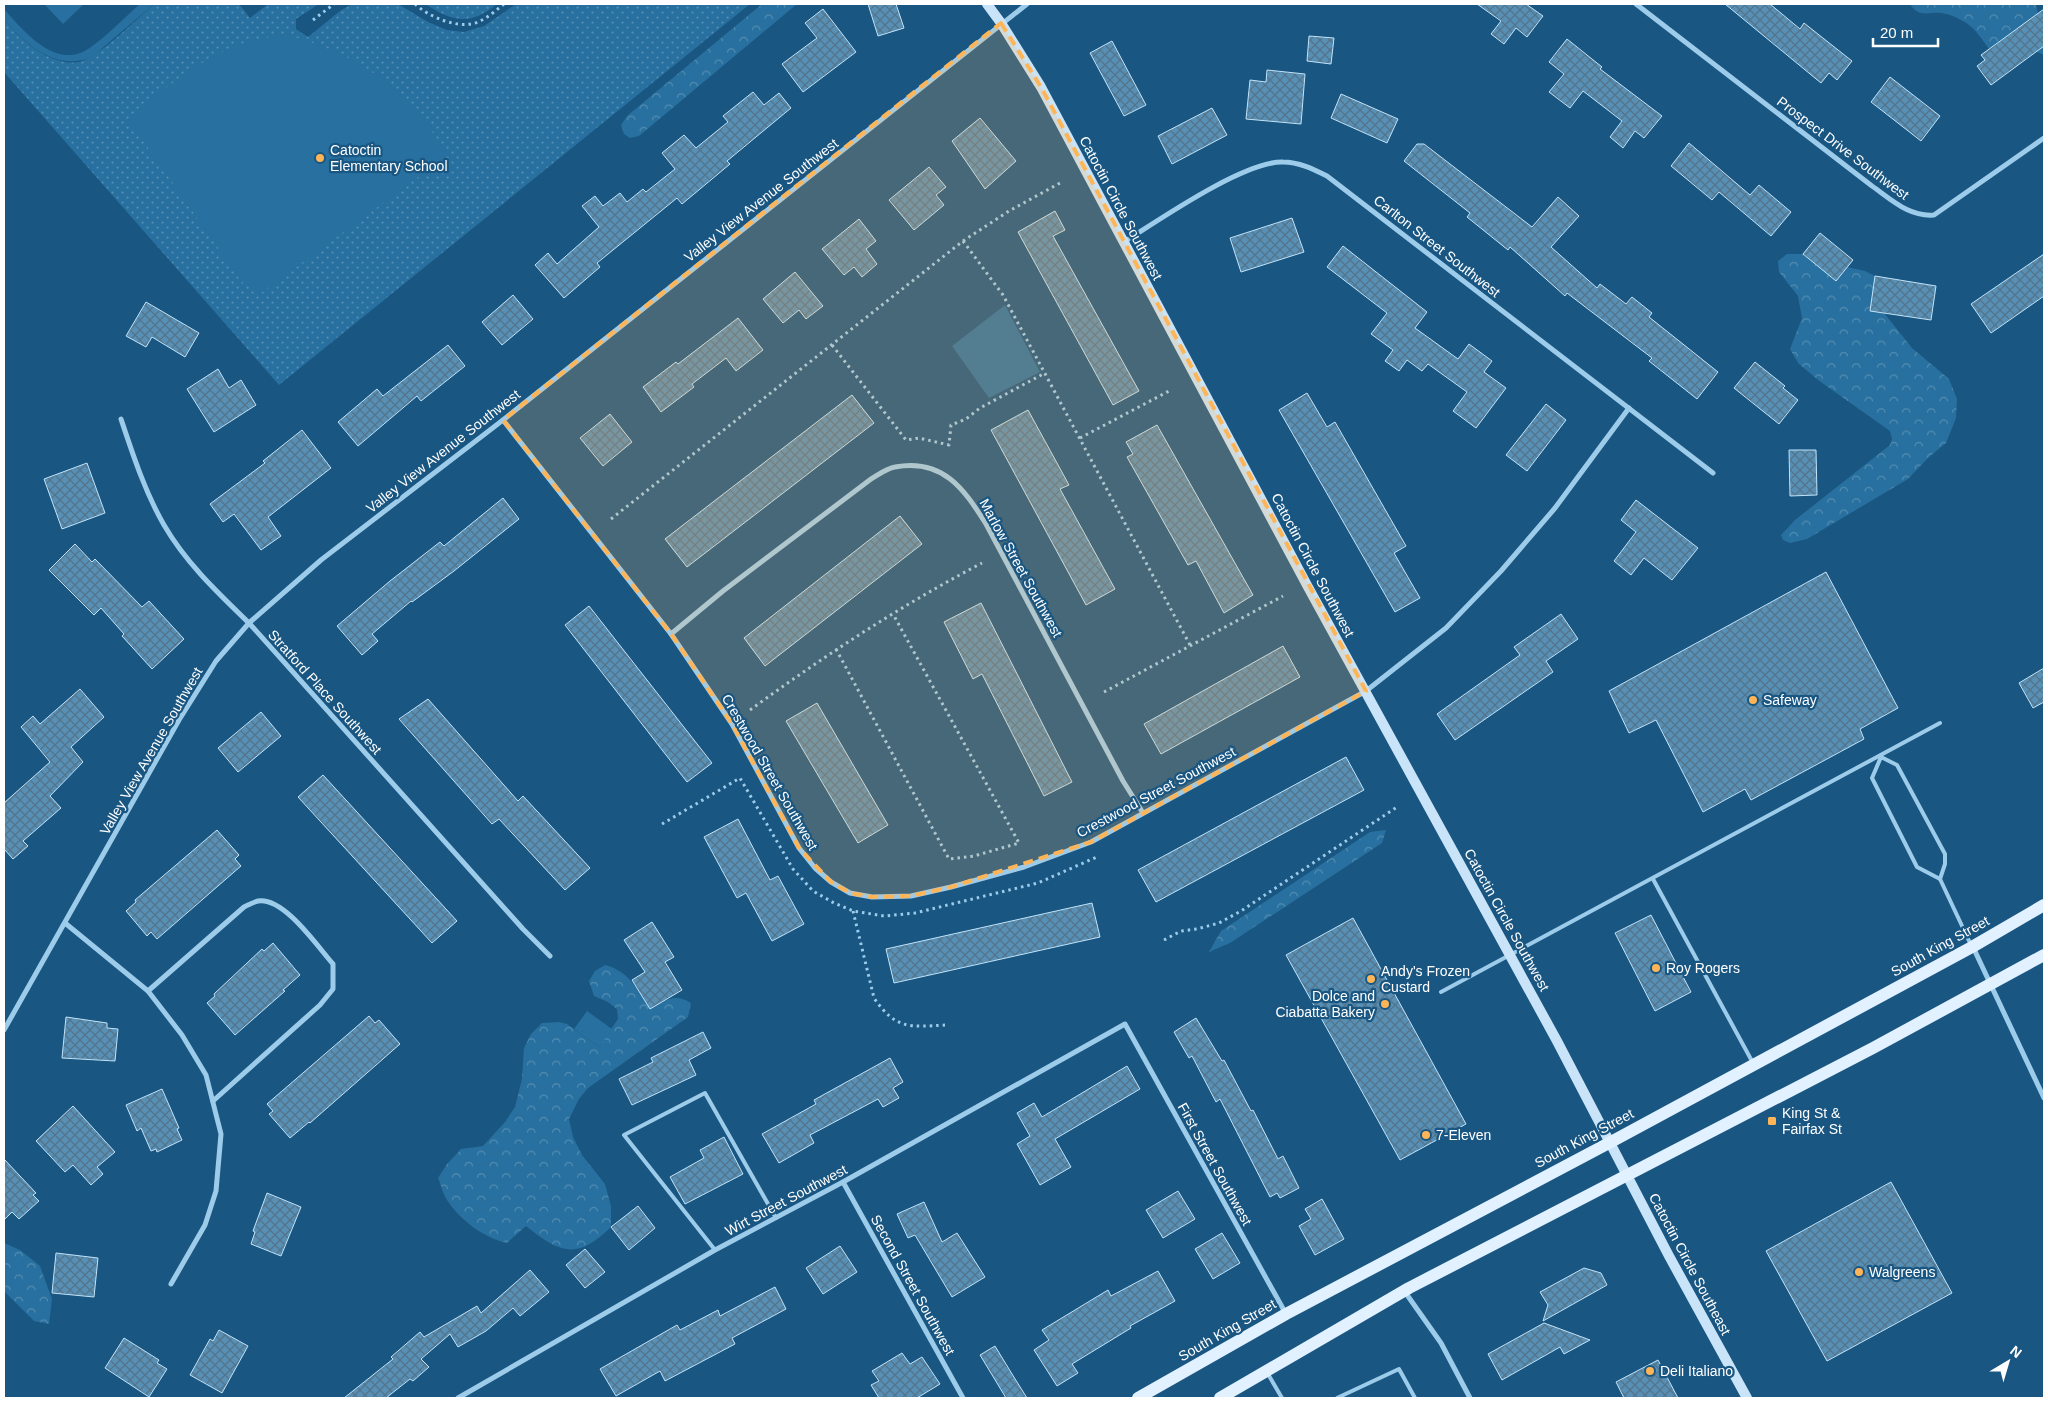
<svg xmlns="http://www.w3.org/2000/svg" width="2048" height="1402" font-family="Helvetica,sans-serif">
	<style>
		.grass { fill: url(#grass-dots) }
		.forest { fill: url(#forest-crowns) }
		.park { fill: #28709f }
		.building { fill: url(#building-cross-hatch); stroke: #c1e3f8 }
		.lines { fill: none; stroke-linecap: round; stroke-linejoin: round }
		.path { stroke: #9dcceb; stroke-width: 3; stroke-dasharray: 2.5 4; stroke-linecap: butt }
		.service { stroke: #9dcceb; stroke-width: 4 }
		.minor { stroke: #9dcceb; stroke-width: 5 }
		.secondary { stroke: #c9e4f8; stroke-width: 10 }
		.primary { stroke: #e1f1ff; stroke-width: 12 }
		.marked { fill: #feb557; fill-opacity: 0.2; stroke: #feb557; stroke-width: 4; stroke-dasharray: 10 6; stroke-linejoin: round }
		.poi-dot { fill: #feb557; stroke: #195682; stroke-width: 2 }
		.labels { text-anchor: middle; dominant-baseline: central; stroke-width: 4.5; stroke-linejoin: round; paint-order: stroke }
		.street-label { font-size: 14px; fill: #fff; stroke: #195682 }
		.poi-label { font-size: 14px; fill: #fff; stroke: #195682; text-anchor: start }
	</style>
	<defs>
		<pattern id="grass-dots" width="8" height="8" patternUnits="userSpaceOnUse" patternTransform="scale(1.25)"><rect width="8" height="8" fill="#28709f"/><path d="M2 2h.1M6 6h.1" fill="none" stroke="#538db2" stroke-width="1.8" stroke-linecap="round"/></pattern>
		<pattern id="forest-crowns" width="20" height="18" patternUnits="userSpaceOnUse" patternTransform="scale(1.25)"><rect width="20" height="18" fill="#28709f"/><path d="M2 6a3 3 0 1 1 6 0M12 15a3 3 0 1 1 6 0" fill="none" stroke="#538db2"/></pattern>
		<pattern id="building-cross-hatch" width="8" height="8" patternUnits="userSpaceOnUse" patternTransform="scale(1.25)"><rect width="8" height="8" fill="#578fb5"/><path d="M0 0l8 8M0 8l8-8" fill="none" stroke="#53748b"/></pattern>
	</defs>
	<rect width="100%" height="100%" fill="#195682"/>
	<g class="grass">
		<path d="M154,4H239L250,18L268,4H319L296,19V29L308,37L340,11L352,4H398L428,22L447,30L464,32L484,26L516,4H750L279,385L4,72V20C22,40 49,66 78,62C96,60 139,17 154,4Z"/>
		<path d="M425,4H497C470,26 453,22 425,4Z"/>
	</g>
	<g class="forest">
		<path d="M762,4H797L639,136L630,138L624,134L621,125L627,116Z"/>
		<path d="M1910,4H2036L2038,14L2044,23V55L2037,52L2019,27L1989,49C1981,38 1974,26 1961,20C1956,17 1948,14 1942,13C1928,11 1920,19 1910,4Z"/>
		<path d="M1787,254H1803L1836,280L1847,267L1865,271L1875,276L1884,313L1912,348L1949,379L1957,399L1956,418L1946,443L1928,458L1908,479L1807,539L1790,543L1783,540L1781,535L1795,520L1890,445L1892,439L1890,431L1818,380L1798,363L1790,349L1802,318L1798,296L1779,272L1778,261Z"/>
		<path d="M1386,830L1382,843L1230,943L1209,952L1221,931L1370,832Z"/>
		<path d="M605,965C629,971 638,990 650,1009C665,1000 675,993 691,1003L688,1017L588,1088L579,1099L569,1119L573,1137L582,1155L605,1184L611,1206V1227C577,1260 561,1254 526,1226L507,1243C484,1238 460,1220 447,1200C443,1194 441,1185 438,1178L447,1164L461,1149L483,1146L505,1122L515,1107L522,1079L524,1048L531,1034L542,1023L559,1022L567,1024L599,1047L618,1019L617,1009L608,1002L594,996L589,981L595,971Z"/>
		<path d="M4,1243L20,1250L40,1266L52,1299L49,1324L34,1321L4,1291Z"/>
	</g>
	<g class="park">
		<path d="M44,4H84L63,24Z"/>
		<path d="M140,4H154L92,57C56,72 27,45 4,20V9C21,28 50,64 80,53C94,49 127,15 140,4Z"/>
		<path d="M286,35C339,48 386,74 421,117C431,129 439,142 448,155L261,293L242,282L128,119C163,90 200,58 244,43C257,38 273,37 286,35Z"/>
		<path d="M1005,305L1040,372L989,398L952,346Z"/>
		<path d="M587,1011L612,1029L599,1047L574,1029Z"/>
	</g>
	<g class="building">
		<path d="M868,4H896L904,28L878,36Z"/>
		<path d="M1477,4H1526L1543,16L1527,37L1516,28L1504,44L1491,34L1501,21Z"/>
		<path d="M1725,4H1770L1800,29L1804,23L1852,61L1837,80L1829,73L1821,83Z"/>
		<path d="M823,9L856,52L803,92L782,64L817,38L805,23Z"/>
		<path d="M2044,9V46L1991,85L1977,66L1985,60L1981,55Z"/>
		<path d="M1309,36L1334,38L1331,64L1307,61Z"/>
		<path d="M1567,39L1602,67L1600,69L1662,116L1644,138L1635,131L1623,148L1610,137L1622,121L1583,91L1570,108L1549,92L1564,74L1549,62Z"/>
		<path d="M1112,41L1146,105L1124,116L1090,53Z"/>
		<path d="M1267,70L1305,74L1301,124L1246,119L1250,80L1266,82Z"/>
		<path d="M1890,77L1940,116L1921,141L1871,102Z"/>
		<path d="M753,92L764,105L779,93L791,108L727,161L730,164L682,204L677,198L597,263L600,267L564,298L535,265L548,253L557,264L599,227L582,206L595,196L603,206L620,193L627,202L643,189L646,192L675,169L662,153L684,135L696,148L728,122L723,116Z"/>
		<path d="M1341,94L1398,119L1387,143L1331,118Z"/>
		<path d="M1212,108L1227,135L1172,164L1158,136Z"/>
		<path d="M980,118L1016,161L985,189L952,141Z"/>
		<path d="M1689,143L1750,195L1759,185L1791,212L1771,236L1719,192L1712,200L1671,166Z"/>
		<path d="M1417,144H1424L1532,227L1558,197L1579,216L1551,247L1597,288L1600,284L1626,304L1632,297L1652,313L1649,317L1718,372L1697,399L1649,361L1652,358L1567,293L1565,296L1510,247L1508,250L1467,217L1470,213L1404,161Z"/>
		<path d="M929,167L946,187L936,195L944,205L914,230L889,200Z"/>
		<path d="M1055,211L1065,230L1053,236L1139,391L1113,405L1018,232Z"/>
		<path d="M1292,218L1304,252L1241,272L1230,238Z"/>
		<path d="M859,219L876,241L866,249L877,264L862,277L854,267L844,275L822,249Z"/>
		<path d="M1820,233L1853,260L1836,281L1803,254Z"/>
		<path d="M1343,246L1427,312L1415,328L1458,359L1469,344L1492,361L1484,372L1506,388L1476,428L1453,411L1467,392L1428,364L1422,371L1407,360L1399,371L1385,361L1393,350L1371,334L1387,313L1327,267Z"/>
		<path d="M2044,254V296L1991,333L1971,304Z"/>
		<path d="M795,272L823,306L806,319L799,310L783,323L763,299Z"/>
		<path d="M1875,276L1936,286L1931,320L1870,311Z"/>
		<path d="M513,295L533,319L502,345L482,322Z"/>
		<path d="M146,302L199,333L185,357L152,337L146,347L126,336Z"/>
		<path d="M738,318L763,350L736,371L726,358L692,384L694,387L661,412L643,387L676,362L678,364Z"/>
		<path d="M448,345L465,366L421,401L417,396L358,446L338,422L377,389L383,396Z"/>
		<path d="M1755,362L1785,386L1783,388L1798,400L1779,424L1734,388Z"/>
		<path d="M218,369L229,388L241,380L256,405L214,432L187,389Z"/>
		<path d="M1307,393L1327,427L1335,422L1406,546L1394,553L1420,598L1395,612L1279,410Z"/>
		<path d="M852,395L874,423L687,567L665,539Z"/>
		<path d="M1546,404L1566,420L1527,471L1506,455Z"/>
		<path d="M1028,410L1069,485L1060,489L1115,589L1086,605L991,430Z"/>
		<path d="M610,414L632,442L603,466L580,438Z"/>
		<path d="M1157,425L1253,595L1224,613L1196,561L1188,565L1127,457L1133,454L1126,442Z"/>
		<path d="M302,430L331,468L268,517L281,536L261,550L234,514L223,522L210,504L265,463L263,461Z"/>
		<path d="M1789,450H1816L1817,495L1790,496Z"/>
		<path d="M87,463L105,513L62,529L44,479Z"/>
		<path d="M503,498L519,519L454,571L412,602L411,601L372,634L378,641L362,655L337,626L390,581L440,542L444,546Z"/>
		<path d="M1636,500L1698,548L1672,580L1644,558L1631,575L1614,561L1636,532L1621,520Z"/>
		<path d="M900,516L922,544L765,666L744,638Z"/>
		<path d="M75,544L92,562L95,559L142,607L149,601L184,639L152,669L122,636L124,634L101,608L94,615L49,570Z"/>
		<path d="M1826,572L1898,708L1860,729L1864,739L1751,800L1745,789L1703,812L1656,720L1629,733L1609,691Z"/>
		<path d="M981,603L1072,782L1044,796L982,674L973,679L944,622Z"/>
		<path d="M589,606L712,763L687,782L565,625Z"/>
		<path d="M1561,614L1578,639L1546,661L1553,672L1455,740L1437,714L1520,655L1514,647Z"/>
		<path d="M1283,646L1300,677L1161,754L1144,724Z"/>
		<path d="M2044,668V702L2033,708L2019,683Z"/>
		<path d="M80,689L104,717L71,747L83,762L50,796L61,808L23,841L28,846L13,859L4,849V803L50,762L21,727L33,716L40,724Z"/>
		<path d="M428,699L518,801L523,796L590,868L565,890L499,819L492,824L399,719Z"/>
		<path d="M817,703L888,825L858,843L786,721Z"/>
		<path d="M261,712L281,736L238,772L218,748Z"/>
		<path d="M1346,757L1364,790L1156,902L1138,870Z"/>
		<path d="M323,775L457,921L432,943L298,797Z"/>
		<path d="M738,819L770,880L778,876L804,924L772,941L746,893L737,898L704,837Z"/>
		<path d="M217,830L239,855L235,859L241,866L157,939L151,932L147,936L126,911L136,902L135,900Z"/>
		<path d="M1092,903L1100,937L894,983L886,949Z"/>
		<path d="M1651,915L1691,992L1655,1011L1615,933Z"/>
		<path d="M1353,918L1466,1124L1400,1160L1286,955Z"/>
		<path d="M652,922L674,957L665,962L682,990L650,1009L632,980L645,972L624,940Z"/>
		<path d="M273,943L300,975L283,990L285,991L235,1035L207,1003L215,996L214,994L262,949L264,951Z"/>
		<path d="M369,1016L375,1023L379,1020L400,1044L310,1123L309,1122L290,1138L269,1114L273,1111L267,1104Z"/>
		<path d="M66,1017L107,1023V1028L118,1029L115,1061L62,1058Z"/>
		<path d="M1196,1018L1222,1061L1224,1060L1251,1111L1253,1110L1278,1159L1283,1156L1299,1188L1280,1198L1277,1193L1270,1197L1220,1099L1216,1102L1192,1056L1189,1058L1174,1032Z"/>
		<path d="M703,1032L711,1048L689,1060L696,1075L632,1105L619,1079L653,1062L651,1058Z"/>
		<path d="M890,1058L903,1082L893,1088L899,1098L883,1107L878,1099L810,1135L814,1143L779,1163L762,1134L816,1104L814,1100Z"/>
		<path d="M1127,1066L1140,1089L1055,1139L1071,1167L1040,1185L1017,1144L1030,1136L1017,1113L1034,1103L1042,1117Z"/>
		<path d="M162,1089L179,1128L177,1129L182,1140L157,1152L156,1149L151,1151L141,1128L137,1131L126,1105Z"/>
		<path d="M73,1106L115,1152L97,1167L103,1174L91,1185L73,1165L65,1172L36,1141Z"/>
		<path d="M724,1137L743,1174L685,1204L670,1177L704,1158L700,1150Z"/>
		<path d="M4,1159L36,1193L33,1195L39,1201L19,1219L12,1212L4,1220Z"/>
		<path d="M1891,1182L1952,1293L1827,1361L1766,1251Z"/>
		<path d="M1178,1191L1195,1219L1163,1238L1146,1210Z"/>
		<path d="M267,1193L301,1207L281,1256L251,1244L255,1232L253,1231Z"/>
		<path d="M1322,1199L1344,1239L1315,1255L1299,1226L1311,1219L1305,1209Z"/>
		<path d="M924,1202L942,1242L957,1233L985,1277L952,1297L915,1235L908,1238L897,1214Z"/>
		<path d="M638,1206L655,1228L629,1250L611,1227Z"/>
		<path d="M1222,1233L1240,1263L1213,1279L1195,1249Z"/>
		<path d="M840,1246L857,1272L823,1294L806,1268Z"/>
		<path d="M585,1249L605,1272L585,1288L566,1265Z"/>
		<path d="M56,1253L98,1258L94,1297L52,1293Z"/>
		<path d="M1584,1268L1601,1273L1607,1285L1543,1321L1548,1305L1540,1292Z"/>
		<path d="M530,1270L549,1292L520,1316L513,1308L486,1331L458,1347L450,1334L421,1359L429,1367L413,1381L410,1379L386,1398H344L393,1359L391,1357L420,1332L424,1337L477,1306L481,1313Z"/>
		<path d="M1158,1271L1175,1301L1130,1326L1131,1328L1072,1364L1078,1373L1057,1386L1034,1350L1049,1340L1042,1330L1108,1290L1111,1296Z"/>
		<path d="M775,1287L786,1309L732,1338L735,1344L665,1381L660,1371L616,1396L600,1369L677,1325L680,1330L718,1310L720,1316Z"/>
		<path d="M1544,1323L1590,1340L1564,1354L1560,1347L1502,1380L1488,1354Z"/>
		<path d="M219,1330L248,1346L222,1393L190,1375L210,1339L213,1341Z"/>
		<path d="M124,1338L159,1360L157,1363L167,1369L149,1397L105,1368Z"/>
		<path d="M995,1346L1012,1374L1027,1398H1006L980,1355Z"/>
		<path d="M902,1353L910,1364L922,1357L940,1384L917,1398H879L871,1385L879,1381L872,1371Z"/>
		<path d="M1658,1360L1678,1398H1624L1616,1382Z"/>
	</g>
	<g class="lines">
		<g class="path">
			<path d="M415,4C429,17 459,30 478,22C488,18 496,10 504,4"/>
			<path d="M313,20L334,4"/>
			<path d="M963,241L1003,295L1190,645"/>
			<path d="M832,345L906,440L919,438L949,445L951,425L966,419L980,408L1045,373"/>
			<path d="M1080,438L1171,390"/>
			<path d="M611,519L963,241L1009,211L1060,183"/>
			<path d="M836,649L949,859L974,856L1019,843L893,614"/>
			<path d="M1104,692L1283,596"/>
			<path d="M750,710C824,656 900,606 982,563"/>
			<path d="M662,824L740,778L793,869L813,891L834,903L853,911L884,916L915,913L1038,883L1099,856"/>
			<path d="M853,911L874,998C896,1030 910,1027 945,1025"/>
			<path d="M1164,940L1181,931L1197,929L1219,923L1241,911L1397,807"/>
		</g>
		<g class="service">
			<path d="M1881,757L1897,765L1945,854V864L1940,879L1917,867L1872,778Z"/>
			<path d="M1653,879L1753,1063"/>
			<path d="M1940,879L1971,945"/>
			<path d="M1441,992L1940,723"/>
			<path d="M715,1250L624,1135L705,1093L776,1218"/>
			<path d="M1268,1374L1282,1398"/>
			<path d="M1337,1398L1399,1369L1415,1398"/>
		</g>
		<g class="minor">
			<path d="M1636,4L1872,186C1892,200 1909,217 1934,215L2044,138"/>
			<path d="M1124,242C1159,220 1244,161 1283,162C1299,162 1313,169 1327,176L1713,473"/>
			<path d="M121,419C133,455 145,492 164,525C186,563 218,593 249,623L523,929L550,956"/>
			<path d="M503,420L671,634L732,724L799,848L815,868L831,882L850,893L872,897L911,896L951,887L1024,867L1091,842L1366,691L1446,628L1501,571L1555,508L1629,408"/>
			<path d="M671,634L723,591L871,479C878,475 887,468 895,467C943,458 964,489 986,524L1123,781L1143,813"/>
			<path d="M65,923L148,991L182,1035L206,1075L221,1134L216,1191L205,1225L171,1284"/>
			<path d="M1973,947L2044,1098"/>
			<path d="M148,991L244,907C248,905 254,902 258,901C284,897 317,946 333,964V989L320,1005L213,1101"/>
			<path d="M4,1030L179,720L216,661L249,623L321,560L503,420L1027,4"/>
			<path d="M843,1182L963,1398"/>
			<path d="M1405,1292L1441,1343L1470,1398"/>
			<path d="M458,1398L715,1250L843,1182L1125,1024L1286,1314"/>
		</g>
		<path class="secondary" d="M987,4L1001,23L1041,87L1308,587L1557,1041L1669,1256L1747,1398"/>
		<g class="primary">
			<path d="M1138,1398L1286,1314L1609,1143L1972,947L2044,905"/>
			<path d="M1220,1398L1409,1288L1873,1048L2044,955"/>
		</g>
	</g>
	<path class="marked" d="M1001,23L1041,87L1366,691L1091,842L951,887L911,896L872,897L850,893L831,882L799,848L732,724L671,634L503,420Z"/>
	<g class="poi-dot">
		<circle cx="320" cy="158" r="5"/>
		<circle cx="1753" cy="700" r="5"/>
		<circle cx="1656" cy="968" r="5"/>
		<circle cx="1371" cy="979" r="5"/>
		<circle cx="1385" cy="1004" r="5"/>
		<rect x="1767" y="1116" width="10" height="10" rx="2.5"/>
		<circle cx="1426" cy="1135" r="5"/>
		<circle cx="1859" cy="1272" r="5"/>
		<circle cx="1650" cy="1371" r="5"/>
	</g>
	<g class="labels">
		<g class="street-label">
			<text transform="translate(1843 148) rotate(37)">Prospect Drive Southwest</text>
			<text transform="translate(761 200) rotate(-38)">Valley View Avenue Southwest</text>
			<text transform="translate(1121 208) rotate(62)">Catoctin Circle Southwest</text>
			<text transform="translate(1437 246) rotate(38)">Carlton Street Southwest</text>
			<text transform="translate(443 451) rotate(-38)">Valley View Avenue Southwest</text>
			<text transform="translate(1313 565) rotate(62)">Catoctin Circle Southwest</text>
			<text transform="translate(1021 568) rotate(61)">Marlow Street Southwest</text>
			<text transform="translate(325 692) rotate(48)">Stratford Place Southwest</text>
			<text transform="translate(151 751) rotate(-60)">Valley View Avenue Southwest</text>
			<text transform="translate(770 772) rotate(60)">Crestwood Street Southwest</text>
			<text transform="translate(1156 792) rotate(-28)">Crestwood Street Southwest</text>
			<text transform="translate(1507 920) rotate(61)">Catoctin Circle Southwest</text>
			<text transform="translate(1940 946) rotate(-29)">South King Street</text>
			<text transform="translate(1584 1138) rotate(-28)">South King Street</text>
			<text transform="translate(1215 1164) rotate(61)">First Street Southwest</text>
			<text transform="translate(786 1200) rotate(-28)">Wirt Street Southwest</text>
			<text transform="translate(1690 1264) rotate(62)">Catoctin Circle Southeast</text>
			<text transform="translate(913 1285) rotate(61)">Second Street Southwest</text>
			<text transform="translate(1227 1330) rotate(-30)">South King Street</text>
		</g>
		<g class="poi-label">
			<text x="330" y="150">Catoctin<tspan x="330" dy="16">Elementary School</tspan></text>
			<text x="1763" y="700">Safeway</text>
			<text x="1666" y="968">Roy Rogers</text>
			<text x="1381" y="971">Andy's Frozen<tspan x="1381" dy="16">Custard</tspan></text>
			<text x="1375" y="996" text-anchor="end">Dolce and<tspan x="1375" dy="16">Ciabatta Bakery</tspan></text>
			<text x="1782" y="1113">King St &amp;<tspan x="1782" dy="16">Fairfax St</tspan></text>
			<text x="1436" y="1135">7-Eleven</text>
			<text x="1869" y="1272">Walgreens</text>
			<text x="1660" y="1371">Deli Italiano</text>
		</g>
	</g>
	<rect width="2048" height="1402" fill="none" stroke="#ffffff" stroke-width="10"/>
	<g transform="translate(2008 1362) rotate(38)" stroke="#195682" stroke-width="4" paint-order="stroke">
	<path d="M0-4L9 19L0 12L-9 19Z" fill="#ffffff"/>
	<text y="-8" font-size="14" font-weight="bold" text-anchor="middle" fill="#ffffff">N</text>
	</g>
	<path d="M1873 38v8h65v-8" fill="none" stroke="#ffffff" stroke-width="2.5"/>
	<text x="1880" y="38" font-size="15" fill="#ffffff" stroke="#195682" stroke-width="4" paint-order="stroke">20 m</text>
</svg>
